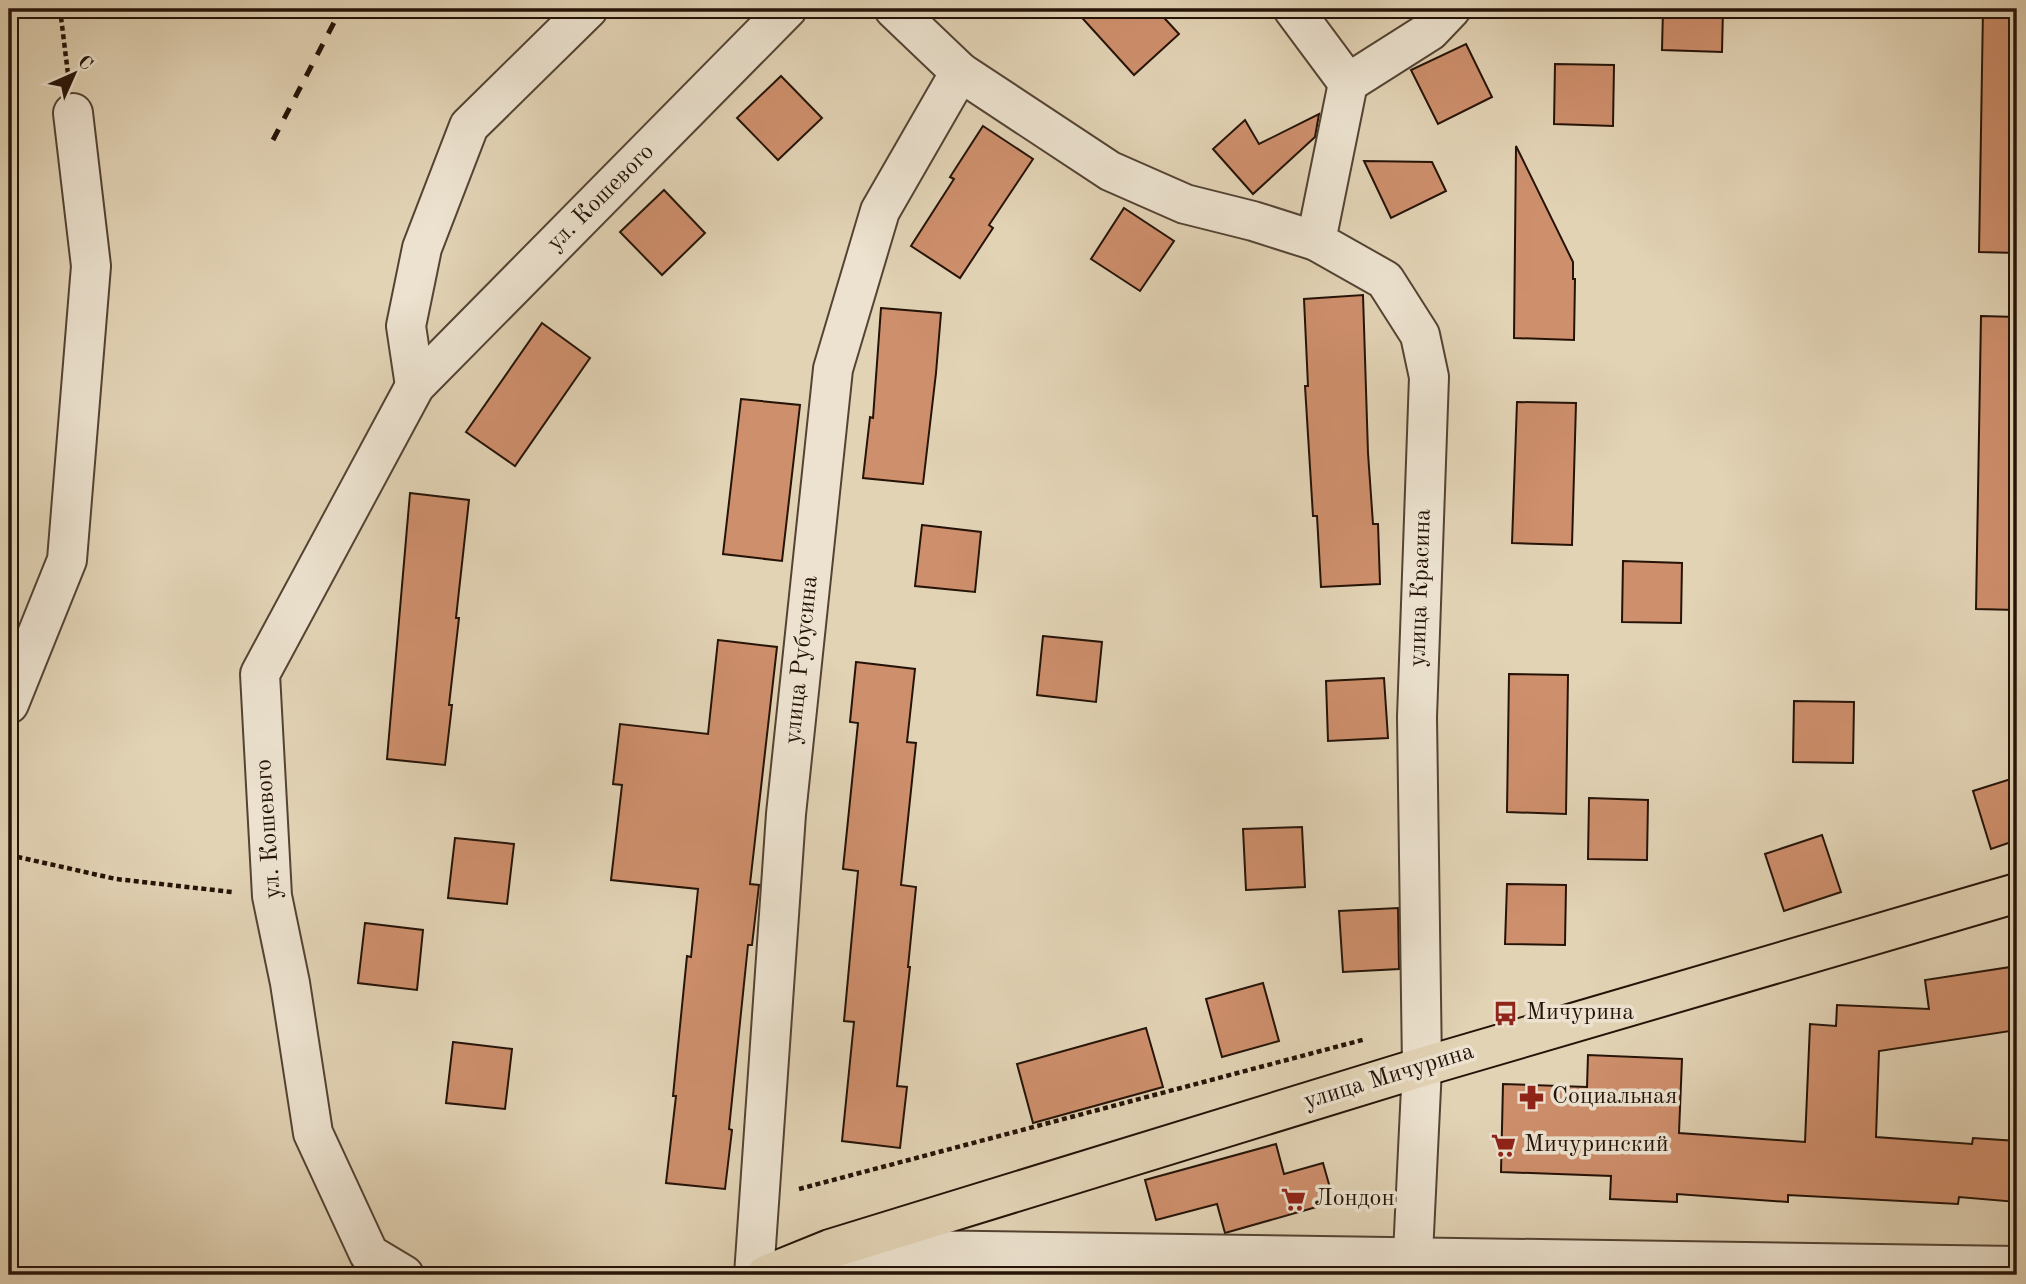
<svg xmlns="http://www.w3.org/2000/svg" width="2026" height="1284" font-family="'Old Standard TT',serif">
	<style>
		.building { fill: #ce8f6c; stroke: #251308; stroke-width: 2 }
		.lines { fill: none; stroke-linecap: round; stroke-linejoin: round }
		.minor-casing { stroke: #544333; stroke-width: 42 }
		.major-casing { stroke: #251308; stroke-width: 42 }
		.path { stroke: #251308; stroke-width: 4.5; stroke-dasharray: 5 3.5; stroke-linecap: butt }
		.minor { stroke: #ece2cf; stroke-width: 38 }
		.major { stroke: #e2d3b5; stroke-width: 38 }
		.rail { stroke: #251308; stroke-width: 5; stroke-dasharray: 12 12; stroke-linecap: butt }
		.labels { text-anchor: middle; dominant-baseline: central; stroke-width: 7; stroke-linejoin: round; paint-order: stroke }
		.street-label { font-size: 24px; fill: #251308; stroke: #ece2cf }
		.poi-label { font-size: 24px; fill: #251308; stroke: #ece2cf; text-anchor: start }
	</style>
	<rect width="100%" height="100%" fill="#e2d3b5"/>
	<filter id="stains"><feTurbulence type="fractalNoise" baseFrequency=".00286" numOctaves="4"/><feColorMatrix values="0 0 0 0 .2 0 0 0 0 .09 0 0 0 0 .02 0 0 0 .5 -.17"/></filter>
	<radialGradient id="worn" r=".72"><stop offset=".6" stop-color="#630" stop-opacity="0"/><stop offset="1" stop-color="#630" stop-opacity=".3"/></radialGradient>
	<g class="building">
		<path d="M1074,9H1156L1179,34L1134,75Z"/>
		<path d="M1663,9H1723L1722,52L1662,50Z"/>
		<path d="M1983,9H2017V253L1979,252Z"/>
		<path d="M1466,44L1492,97L1438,124L1411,70Z"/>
		<path d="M1555,64L1614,65L1613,126L1554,124Z"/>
		<path d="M781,76L822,118L778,160L737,118Z"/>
		<path d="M1319,114L1315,137L1253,194L1213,149L1245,120L1259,144Z"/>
		<path d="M983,126L1033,159L989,225L993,228L960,278L911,246L954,179L950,177Z"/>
		<path d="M1516,146L1573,262V279H1575L1574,340L1514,338Z"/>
		<path d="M1364,161L1432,162L1446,191L1391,218Z"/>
		<path d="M664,190L705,233L662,275L620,232Z"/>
		<path d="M1124,208L1174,241L1140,291L1091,259Z"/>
		<path d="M1363,295L1368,453L1373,524H1378L1380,584L1321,587L1317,516H1313L1305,386H1308L1304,299Z"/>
		<path d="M881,308L941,313L936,373L923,484L863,478L870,417L873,418Z"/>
		<path d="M1981,316L2017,317V610L1976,609Z"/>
		<path d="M542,323L590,358L515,466L466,432Z"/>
		<path d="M741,399L800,405L782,561L723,554Z"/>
		<path d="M1517,402L1576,403L1572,545L1512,543Z"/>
		<path d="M410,493L469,500L456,618H459L449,705H452L445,765L387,759Z"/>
		<path d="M922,525L981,532L975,592L915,586Z"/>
		<path d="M1623,561L1682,563L1681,623L1622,622Z"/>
		<path d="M1043,636L1102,642L1096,702L1037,695Z"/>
		<path d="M718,640L777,647L750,884L759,885L752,945H748L729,1129L732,1130L725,1189L666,1183L676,1096H673L687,956L691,957L698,889L611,880L622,785L613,784L620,724L708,734Z"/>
		<path d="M856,662L915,669L907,742L916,743L901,885L916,887L908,967H910L897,1086L907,1087L900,1148L842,1141L854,1022L844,1021L858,871L843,869L858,723L850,722Z"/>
		<path d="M1509,674L1568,675L1566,814L1507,812Z"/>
		<path d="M1384,678L1388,738L1328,741L1326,681Z"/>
		<path d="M1794,701L1854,702L1853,763L1793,762Z"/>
		<path d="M2017,777V840L1991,849L1973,791Z"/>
		<path d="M1589,798L1648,800L1647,860L1588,859Z"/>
		<path d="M1302,827L1305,887L1246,890L1243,829Z"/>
		<path d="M1822,835L1841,892L1784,911L1765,854Z"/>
		<path d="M455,838L514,844L507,904L448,898Z"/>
		<path d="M1507,884L1566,885L1565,945L1505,944Z"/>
		<path d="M1398,908L1399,969L1343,972L1339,911Z"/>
		<path d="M365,923L423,930L417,990L358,983Z"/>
		<path d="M2017,966V1030L1879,1051L1876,1137L1972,1144L1973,1138L2017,1141V1202L1959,1197L1958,1204L1788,1195V1202L1677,1194V1202L1610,1199L1611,1176L1501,1172L1503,1084L1587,1087L1588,1055L1682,1059L1679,1133L1805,1142L1810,1024L1836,1026L1837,1005L1929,1009L1925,980Z"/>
		<path d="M1263,983L1279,1041L1222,1057L1206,999Z"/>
		<path d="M1146,1028L1163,1087L1033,1123L1017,1064Z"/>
		<path d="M453,1042L512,1049L505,1109L446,1103Z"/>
		<path d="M1276,1144L1284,1174L1323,1163L1334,1202L1225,1233L1217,1204L1156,1220L1145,1180Z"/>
	</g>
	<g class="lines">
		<defs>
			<g id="minor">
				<path d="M894,9L960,72L1110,171L1185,204L1253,221L1316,241"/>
				<path d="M1293,9L1348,83"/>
				<path d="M415,386L406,326L422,248L469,126L588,9"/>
				<path d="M9,704L67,560L91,266L73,113"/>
				<path d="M843,1249L2017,1266"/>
				<path d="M404,1275L369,1254L313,1133L290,983L272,896L260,674L415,386L787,9"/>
				<path d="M754,1275L786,814L833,369L880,211L960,72"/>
				<path d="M1412,1275L1422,1067L1417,717L1429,377L1420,335L1385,280L1316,241L1348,83L1430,31L1451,9"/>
			</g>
			<path id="major" d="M766,1275L830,1249L1422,1067L2017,893"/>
		</defs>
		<use href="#minor" class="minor-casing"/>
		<use href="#major" class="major-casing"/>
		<g class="path">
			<path d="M60,9L68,74"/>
			<path d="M9,855L116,879L232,892"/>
			<path d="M799,1189L1366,1039"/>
		</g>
		<use href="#minor" class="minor"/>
		<use href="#major" class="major"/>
		<path class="rail" d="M273,140L341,9"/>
	</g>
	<defs>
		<symbol id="bus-bare" viewBox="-9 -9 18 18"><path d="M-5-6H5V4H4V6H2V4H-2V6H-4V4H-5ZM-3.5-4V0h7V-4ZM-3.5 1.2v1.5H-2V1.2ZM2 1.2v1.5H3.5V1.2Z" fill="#8f2418" stroke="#ece2cf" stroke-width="2.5" paint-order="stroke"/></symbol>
		<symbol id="pharmacy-bare" viewBox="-9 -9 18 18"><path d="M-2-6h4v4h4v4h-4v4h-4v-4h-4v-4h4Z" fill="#8f2418" stroke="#ece2cf" stroke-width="2.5" paint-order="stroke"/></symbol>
		<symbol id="supermarket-bare" viewBox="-9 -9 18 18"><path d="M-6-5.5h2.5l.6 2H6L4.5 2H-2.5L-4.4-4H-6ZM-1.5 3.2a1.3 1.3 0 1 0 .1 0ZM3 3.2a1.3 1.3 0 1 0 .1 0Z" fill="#8f2418" stroke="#ece2cf" stroke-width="2.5" paint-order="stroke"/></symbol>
	</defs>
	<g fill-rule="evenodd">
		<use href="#bus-bare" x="1488" y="996" width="35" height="35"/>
		<use href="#pharmacy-bare" x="1514" y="1080" width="35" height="35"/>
		<use href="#supermarket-bare" x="1486" y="1128" width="35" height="35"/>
		<use href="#supermarket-bare" x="1276" y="1182" width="35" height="35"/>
	</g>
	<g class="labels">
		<g class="street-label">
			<text transform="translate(601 198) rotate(-45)">ул. Кошевого</text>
			<text transform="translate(1421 588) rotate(-88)">улица Красина</text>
			<text transform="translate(802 660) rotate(-84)">улица Рубусина</text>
			<text transform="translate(269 829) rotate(-94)">ул. Кошевого</text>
			<text transform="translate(1389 1077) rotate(-17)">улица Мичурина</text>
		</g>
		<g class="poi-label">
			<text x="1526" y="1013">Мичурина</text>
			<text x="1552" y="1097">Социальная</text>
			<text x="1524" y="1145">Мичуринский</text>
			<text x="1314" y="1199">Лондон</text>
		</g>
	</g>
	<rect width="2026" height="1284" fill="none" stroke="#e2d3b5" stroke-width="35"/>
	<rect x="10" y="10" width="2005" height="1263" fill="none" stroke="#251308" stroke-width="3.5"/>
	<rect x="18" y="18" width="1991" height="1249" fill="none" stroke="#251308" stroke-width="2"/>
	<g transform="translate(74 74) rotate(45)" stroke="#ece2cf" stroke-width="5" paint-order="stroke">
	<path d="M0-5L12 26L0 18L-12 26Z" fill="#251308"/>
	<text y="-10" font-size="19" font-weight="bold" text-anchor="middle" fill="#251308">С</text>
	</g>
	<rect width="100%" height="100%" filter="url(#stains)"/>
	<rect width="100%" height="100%" fill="url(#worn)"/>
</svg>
